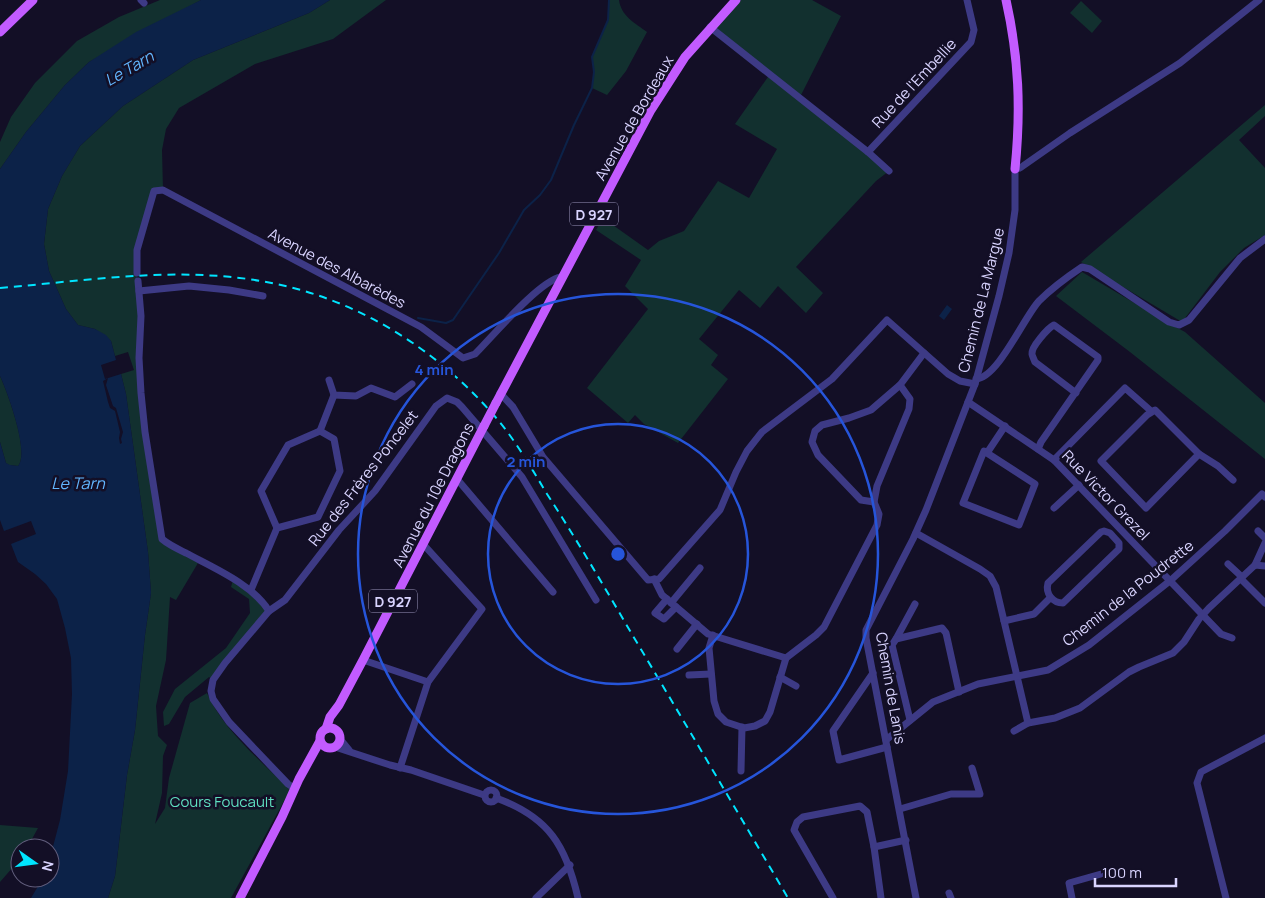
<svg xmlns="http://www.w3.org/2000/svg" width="1265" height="898" font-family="Manrope,sans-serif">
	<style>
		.green { fill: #12302f }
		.water { fill: #0c2248 }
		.pier { fill: #130f26 }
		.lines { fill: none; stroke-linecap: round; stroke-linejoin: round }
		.stream { stroke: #0c2248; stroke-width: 2 }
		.minor { stroke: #3d3a85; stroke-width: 7 }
		.major { stroke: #c25bff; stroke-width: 9 }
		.rail { stroke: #00e5ff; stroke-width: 2; stroke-dasharray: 8 6; stroke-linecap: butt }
		.major-bridge { stroke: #c25bff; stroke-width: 9 }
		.ring { fill: none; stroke: #2655da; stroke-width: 2.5 }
		.labels { text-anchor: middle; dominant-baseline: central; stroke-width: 5; stroke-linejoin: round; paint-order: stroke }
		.shield { fill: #130f26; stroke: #9e99be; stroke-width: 1 }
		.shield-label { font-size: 14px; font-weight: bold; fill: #d9d4ff }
		.street-label { font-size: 15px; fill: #d9d4ff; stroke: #130f26 }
		.park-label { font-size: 15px; fill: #5fe0c0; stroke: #130f26 }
		.water-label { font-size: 16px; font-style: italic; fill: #62b6ff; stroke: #130f26 }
		.centre { fill: #2655da; stroke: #130f26; stroke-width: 2.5 }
		.ring-label { font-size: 15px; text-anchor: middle; font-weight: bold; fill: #2655da; stroke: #130f26; stroke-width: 5; stroke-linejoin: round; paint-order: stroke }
	</style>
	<rect width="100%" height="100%" fill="#130f26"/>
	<g class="green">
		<path d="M160,0H201L89,62L65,85L26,132L0,169V142L11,117L35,83L77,41L119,17Z"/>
		<path d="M330,0H386L333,39L255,64L179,108L166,129L162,150L163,190L154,191L136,268L141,316L139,358L161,536L198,563L176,600L170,597L166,660L156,706L158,736L167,745L163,756L162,793L155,824L165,808L169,778L190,703L207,693C223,730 262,762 290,790L231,898H108L115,876L127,775L135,730L145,635L151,593L148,552L126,394L121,374L134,370L128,352L115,356L111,341L95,329L78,325L66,309L49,271L44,244L48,209L62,176L80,146L123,106L193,60L309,13Z"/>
		<path d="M609,0H619C621,16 635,23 647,32L626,71L607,95L592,88L594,72L592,57L608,20Z"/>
		<path d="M736,0H812L841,16L800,97L889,171L876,181L796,267L823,293L806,313L778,286L760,308L739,290L699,339L718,355L711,365L728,379L678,443L644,424L635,415L628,423L587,388L648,309L625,286L641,260L596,230L603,218L648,250L659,241L684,231L718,181L749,198L777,149L735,124L770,74L710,27Z"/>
		<path d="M1081,1L1102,21L1092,33L1070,13Z"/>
		<path d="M1265,105V116L1239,140L1265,168V235L1244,248L1220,272L1182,322L1081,262Z"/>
		<path d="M1082,272L1170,324L1185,332L1265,403V459L1130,352L1056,296Z"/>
		<path d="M0,376C7,391 30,453 18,466L9,465L6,463L0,442Z"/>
		<path d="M233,580L269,611L213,680L209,677L185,697L169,724L164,726L163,712L175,689L226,648L250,613L249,599L231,587Z"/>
		<path d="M0,825L38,828L27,848H20V859L0,882Z"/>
	</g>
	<g class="water">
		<path d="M201,0H330L309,13L193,60L123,106L80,146L62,176L48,209L44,244L49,271L66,309L78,325L95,329L106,335L111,341L116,360L101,365L105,379L121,374L126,394L148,552L151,593L145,635L135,730L127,775L115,876L108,898H31L43,878H50V858L60,820L68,771L72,694L71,658L65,628L57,599L46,584L35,574L18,562L11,544L36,534L31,521L4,531L0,520V442L6,463L10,465L18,466C30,453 7,391 0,376V169L26,132L65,85L89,62L136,32Z"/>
		<path d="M947,305L952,309L944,320L939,316Z"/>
	</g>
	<path class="pier" d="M108,378L106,385L113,406L116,408L123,432L121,439L122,443L120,444L119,438L120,432L115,411L110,408L108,402L103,381Z"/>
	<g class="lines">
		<path class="stream" d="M418,318L446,323L453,320L499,253L524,210L540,195L551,180L574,125L592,88L594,72L592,57L608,20L609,0"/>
		<g class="minor">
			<path d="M141,0L144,3"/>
			<path d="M710,27L868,152L889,171"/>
			<path d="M868,152L971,42L974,30L967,0"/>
			<path d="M137,273V250L154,191L163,190L421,327L463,358L475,354C493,336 539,281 561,277"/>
			<path d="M138,281L141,316L139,358L141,393L145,432L162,539C169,545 178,549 186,553C214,568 252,584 269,611"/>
			<path d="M139,291L189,286L229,290L263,296"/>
			<path d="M976,379C998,378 1024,317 1039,301C1051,289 1067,277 1082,267L1090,269L1169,322L1179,325L1189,320L1240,258L1265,239"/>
			<path d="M329,380L334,395L356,396L371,388L395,397L412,384"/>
			<path d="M500,393L513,407L543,457L648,580L659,579L720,510L736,472L747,451L762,432L832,379L887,320L948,374L960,381L975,384"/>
			<path d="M968,402L1054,460L1221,634L1232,638"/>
			<path d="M1155,410L1199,454L1146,508L1101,461L1147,415Z"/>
			<path d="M1038,449L1041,442L1098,360V357L1054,325C1048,328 1031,347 1032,354C1032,355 1035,362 1035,362L1076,393"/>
			<path d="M987,453L1035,484L1019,525L963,503L984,451L987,453L1005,426"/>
			<path d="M1199,454L1218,466L1233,480"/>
			<path d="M1054,460L1125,388L1151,411"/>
			<path d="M457,479L553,592"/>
			<path d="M874,502L861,500L818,455L812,442L815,431L822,425L849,418L871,410L900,385L924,353"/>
			<path d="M1054,508L1079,485"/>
			<path d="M277,528L261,491L288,445L320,431"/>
			<path d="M1104,531L1110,533L1119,543V549L1063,603C1053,603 1045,594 1048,583L1101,532Z"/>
			<path d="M1258,531L1265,538"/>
			<path d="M916,533L980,569L990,576L996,587L1028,723"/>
			<path d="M1228,564L1242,577"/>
			<path d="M1255,565L1265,543"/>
			<path d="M654,579L662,595L708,634L786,658L816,635L824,627L877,525L879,514L874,502L877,486L909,409L910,399L900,385"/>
			<path d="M1241,579L1265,603"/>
			<path d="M251,590L277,528L318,517L340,471L334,439L320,431L334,395"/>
			<path d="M667,599L655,613L664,619L676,607"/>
			<path d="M671,603L700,568"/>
			<path d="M1004,621L1034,614L1050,598"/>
			<path d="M713,635L709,648L714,701L718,714L726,722L744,728L755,726L765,721L770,712L786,658"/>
			<path d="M896,639L915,604"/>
			<path d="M677,649L697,624"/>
			<path d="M363,660L428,682"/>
			<path d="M873,673L833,731L839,760L887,747"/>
			<path d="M689,675L711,674"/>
			<path d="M780,677L796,686"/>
			<path d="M910,720L892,645L896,639L942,628L946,633L959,692"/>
			<path d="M1014,731L1028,723L1055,718L1080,708L1129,672L1139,667L1173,653L1184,642L1199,619L1209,608L1255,565L1265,566"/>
			<path d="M340,739L349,750"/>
			<path d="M886,740L933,702L978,684L1048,670L1089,645L1171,580L1225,531L1262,494L1265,497"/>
			<path d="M335,747L390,765L411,770L484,795"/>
			<path d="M400,768L428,682L482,609L423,544"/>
			<path d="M741,771L742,727"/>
			<path d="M295,789L288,784L229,722L213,699L211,691L213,680L225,663L269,611L285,600L339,530L375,491L436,406L447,398L457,402L462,407L522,477L596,600"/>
			<circle cx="491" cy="796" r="6"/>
			<path d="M496,798C549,817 566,846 578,898"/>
			<path d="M900,809L951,794H980L972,768"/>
			<path d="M874,847L906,840"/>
			<path d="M949,893L951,898"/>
			<path d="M536,898L570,865"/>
			<path d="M833,898L794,830L797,822L803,817L860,806L867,812L874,847L881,898"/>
			<path d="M916,898L866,638V630L913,539L926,510L975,384L999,296L1009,253L1015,210V169L1020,168L1070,133L1180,63L1259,0"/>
			<path d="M1072,898L1069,883L1101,874"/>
			<path d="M1226,898L1197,783L1201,772L1265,738"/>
		</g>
		<g class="major">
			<path d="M1006,0C1019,58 1021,110 1015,169"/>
			<path d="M0,32L33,0"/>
			<path d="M496,403L651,110L685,57L736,0"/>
			<circle cx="330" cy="738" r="10"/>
			<path d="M326,729L330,717L339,705L363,660L484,426"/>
			<path d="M240,898L282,817L299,779L320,741"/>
		</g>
		<path class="rail" d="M0,288C93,280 189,264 281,285C366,304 442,354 498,420C517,443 532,469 547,494C577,540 605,588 633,636C685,723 737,811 788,898"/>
		<path class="major-bridge" d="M484,426L496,403"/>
	</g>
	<g class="ring">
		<circle cx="618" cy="554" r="130"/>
		<circle cx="618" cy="554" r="260"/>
	</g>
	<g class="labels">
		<g class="shield">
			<rect x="570" y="202.5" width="48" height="23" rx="4"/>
			<rect x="369" y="589.5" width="48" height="23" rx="4"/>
		</g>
		<g class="shield-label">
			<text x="594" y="214">D 927</text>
			<text x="393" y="601">D 927</text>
		</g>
		<g class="street-label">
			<text transform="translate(914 83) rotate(-47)">Rue de l'Embellie</text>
			<text transform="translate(634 118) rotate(-60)">Avenue de Bordeaux</text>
			<text transform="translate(337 268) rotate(28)">Avenue des Albarèdes</text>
			<text transform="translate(981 300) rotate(-76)">Chemin de La Margue</text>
			<text transform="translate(363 478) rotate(-52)">Rue des Frères Poncelet</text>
			<text transform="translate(433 495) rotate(-63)">Avenue du 10e Dragons</text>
			<text transform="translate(1106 495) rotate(46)">Rue Victor Grezel</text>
			<text transform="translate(1128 593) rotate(-38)">Chemin de la Poudrette</text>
			<text transform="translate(891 688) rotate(80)">Chemin de Lanis</text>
		</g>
		<g class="park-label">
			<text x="222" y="801">Cours Foucault</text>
		</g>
		<g class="water-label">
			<text transform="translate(129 68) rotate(-30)">Le Tarn</text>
			<text x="78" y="483">Le Tarn</text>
		</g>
	</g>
	<circle cx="618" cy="554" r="8" class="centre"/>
	<g class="ring-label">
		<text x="434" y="375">4 min</text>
		<text x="526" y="467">2 min</text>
	</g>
	<g transform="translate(35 863) rotate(104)"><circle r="24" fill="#130f26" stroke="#625e7d"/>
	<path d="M0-4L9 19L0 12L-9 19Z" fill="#00e5ff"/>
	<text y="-8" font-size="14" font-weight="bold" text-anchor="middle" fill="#d9d4ff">N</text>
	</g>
	<path d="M1095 878v8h81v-8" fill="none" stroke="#d9d4ff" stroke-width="2.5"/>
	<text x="1102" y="878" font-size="15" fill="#d9d4ff" stroke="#130f26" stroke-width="4" paint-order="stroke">100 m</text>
</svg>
